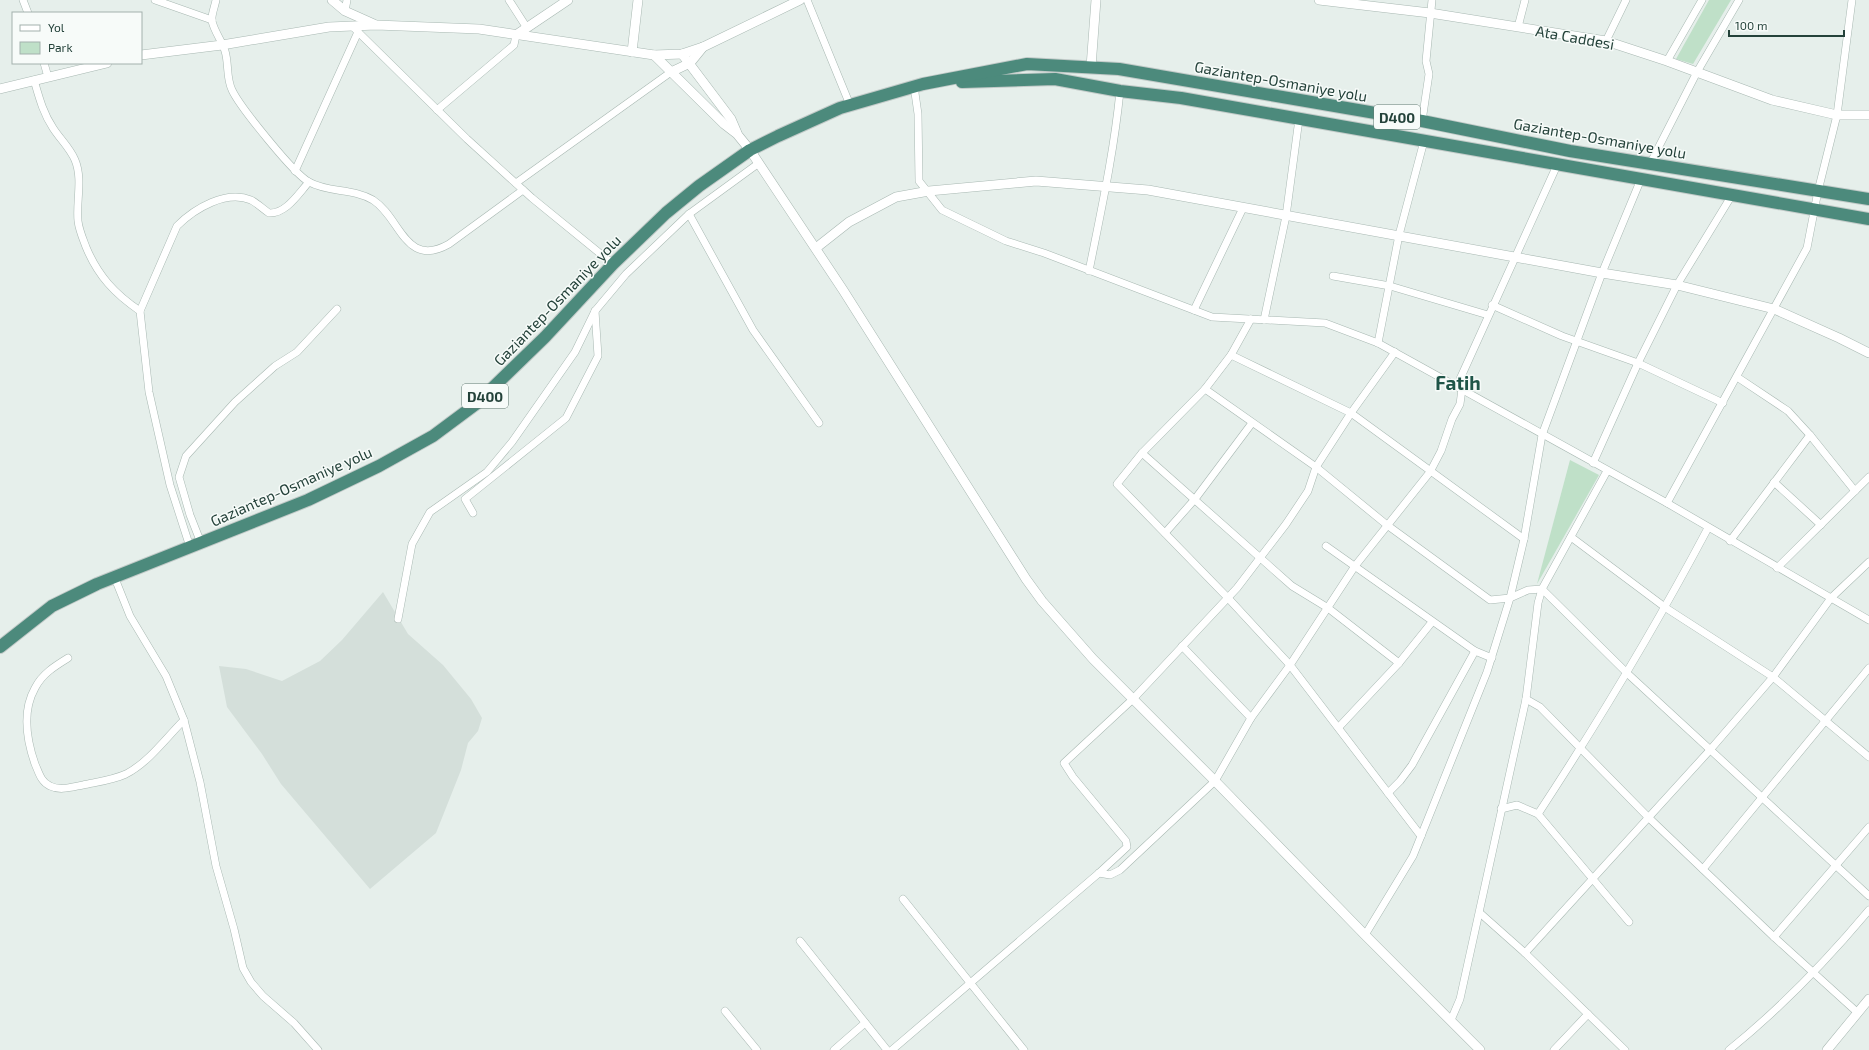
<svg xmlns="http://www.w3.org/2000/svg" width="1869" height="1050" font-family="'Exo 2',sans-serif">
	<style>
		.built { fill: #d4dfda }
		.green { fill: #bfe0c8 }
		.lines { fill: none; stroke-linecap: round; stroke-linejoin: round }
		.minor-casing { stroke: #a8b8b2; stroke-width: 8 }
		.tertiary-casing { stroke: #a8b8b2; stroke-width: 10 }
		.trunk-casing { stroke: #c2cac8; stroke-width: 14 }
		.minor { stroke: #fff; stroke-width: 7 }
		.tertiary { stroke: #fff; stroke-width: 9 }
		.trunk { stroke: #4c8a7c; stroke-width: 12 }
		.labels { text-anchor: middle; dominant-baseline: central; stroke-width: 3; stroke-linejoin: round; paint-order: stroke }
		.shield { fill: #f7fbf9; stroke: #637a73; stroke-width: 1 }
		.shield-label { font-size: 14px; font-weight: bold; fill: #24423a }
		.street-label { font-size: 15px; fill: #24423a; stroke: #f7fbf9 }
		.district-label { font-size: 19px; font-weight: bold; fill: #1f5548; stroke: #f7fbf9 }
	</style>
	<rect width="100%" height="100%" fill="#e6efeb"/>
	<path class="built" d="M383,592L408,634L443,665L471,699L482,718L478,731L468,743L461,770L436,833L370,889L281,784L262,754L227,707L219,666L246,669L282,681L320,661L342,640Z"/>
	<g class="green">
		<path d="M1709,0H1731L1693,64L1676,59Z"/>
		<path d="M1570,460L1599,475L1537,584Z"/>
	</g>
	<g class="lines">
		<defs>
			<g id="minor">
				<path d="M23,0L28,13"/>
				<path d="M155,0L212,20"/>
				<path d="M216,0C215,6 211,15 212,21C214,31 222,41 225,51C229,64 226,78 232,90C240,107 294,174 309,182C329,193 353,188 373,200C401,218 405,269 449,244L523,190"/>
				<path d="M509,0L527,28"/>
				<path d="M807,0L850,105"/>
				<path d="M345,11L347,0"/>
				<path d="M352,26L467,139L532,198L613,264"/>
				<path d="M1518,27L1525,0"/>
				<path d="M1606,41L1626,0"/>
				<path d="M1667,61L1702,0"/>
				<path d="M44,63L48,77"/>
				<path d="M34,80C39,97 43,113 53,128C60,139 70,148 75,160C83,179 76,201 78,221C79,230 83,239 86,247C98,276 115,294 140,311L149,392L170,485L190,547"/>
				<path d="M914,86L918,114L919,181L942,210L1006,241L1044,253L1212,317L1325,323L1378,343L1667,503L1869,620"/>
				<path d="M437,110L514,45L516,35"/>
				<path d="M1422,121L1429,74L1426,61L1432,0"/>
				<path d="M1650,164L1697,72L1739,0"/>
				<path d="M295,171L358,32"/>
				<path d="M516,183L671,72"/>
				<path d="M689,214L759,163"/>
				<path d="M1089,271C1101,211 1114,152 1120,91"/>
				<path d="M1333,276L1390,286L1488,315"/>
				<path d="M1492,305L1562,336L1638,363L1723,403"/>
				<path d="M1194,310L1243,208"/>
				<path d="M140,311L177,226C195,208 226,190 251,200C257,203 263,209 269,213C286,214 298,194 309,182"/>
				<path d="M1264,320L1286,216L1299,119"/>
				<path d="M1378,343L1399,235L1424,141"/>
				<path d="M1231,355L1351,413L1524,539"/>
				<path d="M1737,377L1788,411L1810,435L1855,491"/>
				<path d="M1205,389L1231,355L1251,319"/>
				<path d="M1142,453L1292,586L1328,608L1399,663L1339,727"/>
				<path d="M1593,463L1638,363L1677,285L1732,195"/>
				<path d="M1774,482L1821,525"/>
				<path d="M1667,503L1807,248L1818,191L1837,115L1852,0"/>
				<path d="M473,513L465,499L566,418L598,356L595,311"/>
				<path d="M1165,533L1195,499L1252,423"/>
				<path d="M1571,537L1666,608L1773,677L1869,757"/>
				<path d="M1730,541L1810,435"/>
				<path d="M201,543L190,515L179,477L186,456L235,402L275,366L297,352L337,309"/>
				<path d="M1326,546L1475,651L1492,658"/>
				<path d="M1777,568L1869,477"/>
				<path d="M114,576L130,616L166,676L184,720L200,782L216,866L234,929L243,968L251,982L263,996L294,1023L318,1050"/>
				<path d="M398,619L412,544L430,512L487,472L512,442L575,352L595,311L626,274L689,214L753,330L819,423"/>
				<path d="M1182,646L1251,718"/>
				<path d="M68,658C55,666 42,674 35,688C22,711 27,741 35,764C39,773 41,782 50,786C60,791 72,787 83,785C97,782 113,780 126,774C149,762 166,738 184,720"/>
				<path d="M1399,663L1432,622"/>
				<path d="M1526,699L1540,707L1649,818L1774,937L1858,1013"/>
				<path d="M1388,793L1400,781L1412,765L1475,651"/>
				<path d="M1501,809L1517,805L1538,814L1629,922"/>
				<path d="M1538,814C1599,721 1656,626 1708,528"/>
				<path d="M1421,836L1290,665L1228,598L1117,484L1142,453L1205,389L1316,467L1387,525L1490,600L1510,598L1528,590L1542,589L1628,674L1869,896"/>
				<path d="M1703,869L1869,668"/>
				<path d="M1099,873L1110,875L1120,870L1215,781L1251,718L1290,665L1355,566L1430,472L1441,451L1452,419L1460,404L1462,389L1460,379L1558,163"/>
				<path d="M903,899L1024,1050"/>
				<path d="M1480,913L1525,953L1625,1050"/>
				<path d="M1365,935L1413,856L1487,672L1510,598L1524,539L1542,435L1602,273L1641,179"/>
				<path d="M1774,937L1869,827"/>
				<path d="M800,941L887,1050"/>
				<path d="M1525,953L1710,750L1773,677L1831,598L1869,562"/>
				<path d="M725,1011L757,1050"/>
				<path d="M1451,1020L1460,999L1526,699L1538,603L1542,589L1607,471"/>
				<path d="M834,1050L865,1023"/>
				<path d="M892,1050L1099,873L1127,847L1126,841L1073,777L1064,763L1133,699L1237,588L1286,524L1308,491L1316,467L1351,413L1395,352"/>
				<path d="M1554,1050L1588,1014"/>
				<path d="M1729,1050C1780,1009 1827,960 1869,910"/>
			</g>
			<g id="tertiary">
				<path d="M332,0L345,11L374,24"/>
				<path d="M1319,0L1430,13L1606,41L1667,61L1772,100L1837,115H1869"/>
				<path d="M516,35L568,0"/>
				<path d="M632,52L638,0"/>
				<path d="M682,54L731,119L737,133"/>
				<path d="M141,55L222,45L329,27L376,25L479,29L654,55L682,54L703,47L800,0"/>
				<path d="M654,55L724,124L737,134L750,150L843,290L1026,579L1042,601L1093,659L1215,781L1365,935L1480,1050"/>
				<path d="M1091,67L1096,0"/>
				<path d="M671,72L690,63L703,47"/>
				<path d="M0,89L107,63"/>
				<path d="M816,248L849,222L896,197L929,191L1036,181L1148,190L1602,273L1677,285L1774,309L1839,338L1869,353"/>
				<path d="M1827,1050L1869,999"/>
			</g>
			<g id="trunk">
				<path d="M962,82L1055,79L1120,91L1181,98L1869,219"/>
				<path d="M0,647L52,606L97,584L308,500L379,466L433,436L476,404L545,337L613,264L666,213L699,186L750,150L778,136L840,108L923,84L1027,64L1119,69L1422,121L1570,151L1869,199"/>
			</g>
		</defs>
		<use href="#minor" class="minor-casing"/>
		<use href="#tertiary" class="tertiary-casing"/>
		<use href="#trunk" class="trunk-casing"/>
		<use href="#minor" class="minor"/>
		<use href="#tertiary" class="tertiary"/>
		<use href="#trunk" class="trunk"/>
	</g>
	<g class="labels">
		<g class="shield">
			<rect x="1374" y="105" width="46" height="24" rx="3"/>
			<rect x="462" y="384" width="46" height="24" rx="3"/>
		</g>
		<g class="shield-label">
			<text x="1397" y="117">D400</text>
			<text x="485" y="396">D400</text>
		</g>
		<g class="street-label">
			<text transform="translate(1575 37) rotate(10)">Ata Caddesi</text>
			<text transform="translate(1281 81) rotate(10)">Gaziantep-Osmaniye yolu</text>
			<text transform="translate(1600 138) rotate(10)">Gaziantep-Osmaniye yolu</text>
			<text transform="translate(557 300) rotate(-46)">Gaziantep-Osmaniye yolu</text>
			<text transform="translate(291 486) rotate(-24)">Gaziantep-Osmaniye yolu</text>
		</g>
		<g class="district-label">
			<text x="1458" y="382">Fatih</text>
		</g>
	</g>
	<rect x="12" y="12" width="130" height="52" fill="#f7fbf9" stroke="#a3b1ad"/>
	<rect x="20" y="25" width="20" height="6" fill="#ffffff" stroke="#a3b1ad"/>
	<text x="48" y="32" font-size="12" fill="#24423a">Yol</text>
	<rect x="20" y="42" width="20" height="12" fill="#bfe0c8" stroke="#a3b1ad"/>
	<text x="48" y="52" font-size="12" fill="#24423a">Park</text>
	<path d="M1729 30v6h115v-6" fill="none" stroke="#24423a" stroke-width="2"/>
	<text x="1735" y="30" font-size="12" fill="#24423a" stroke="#f7fbf9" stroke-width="3" paint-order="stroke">100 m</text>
</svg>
